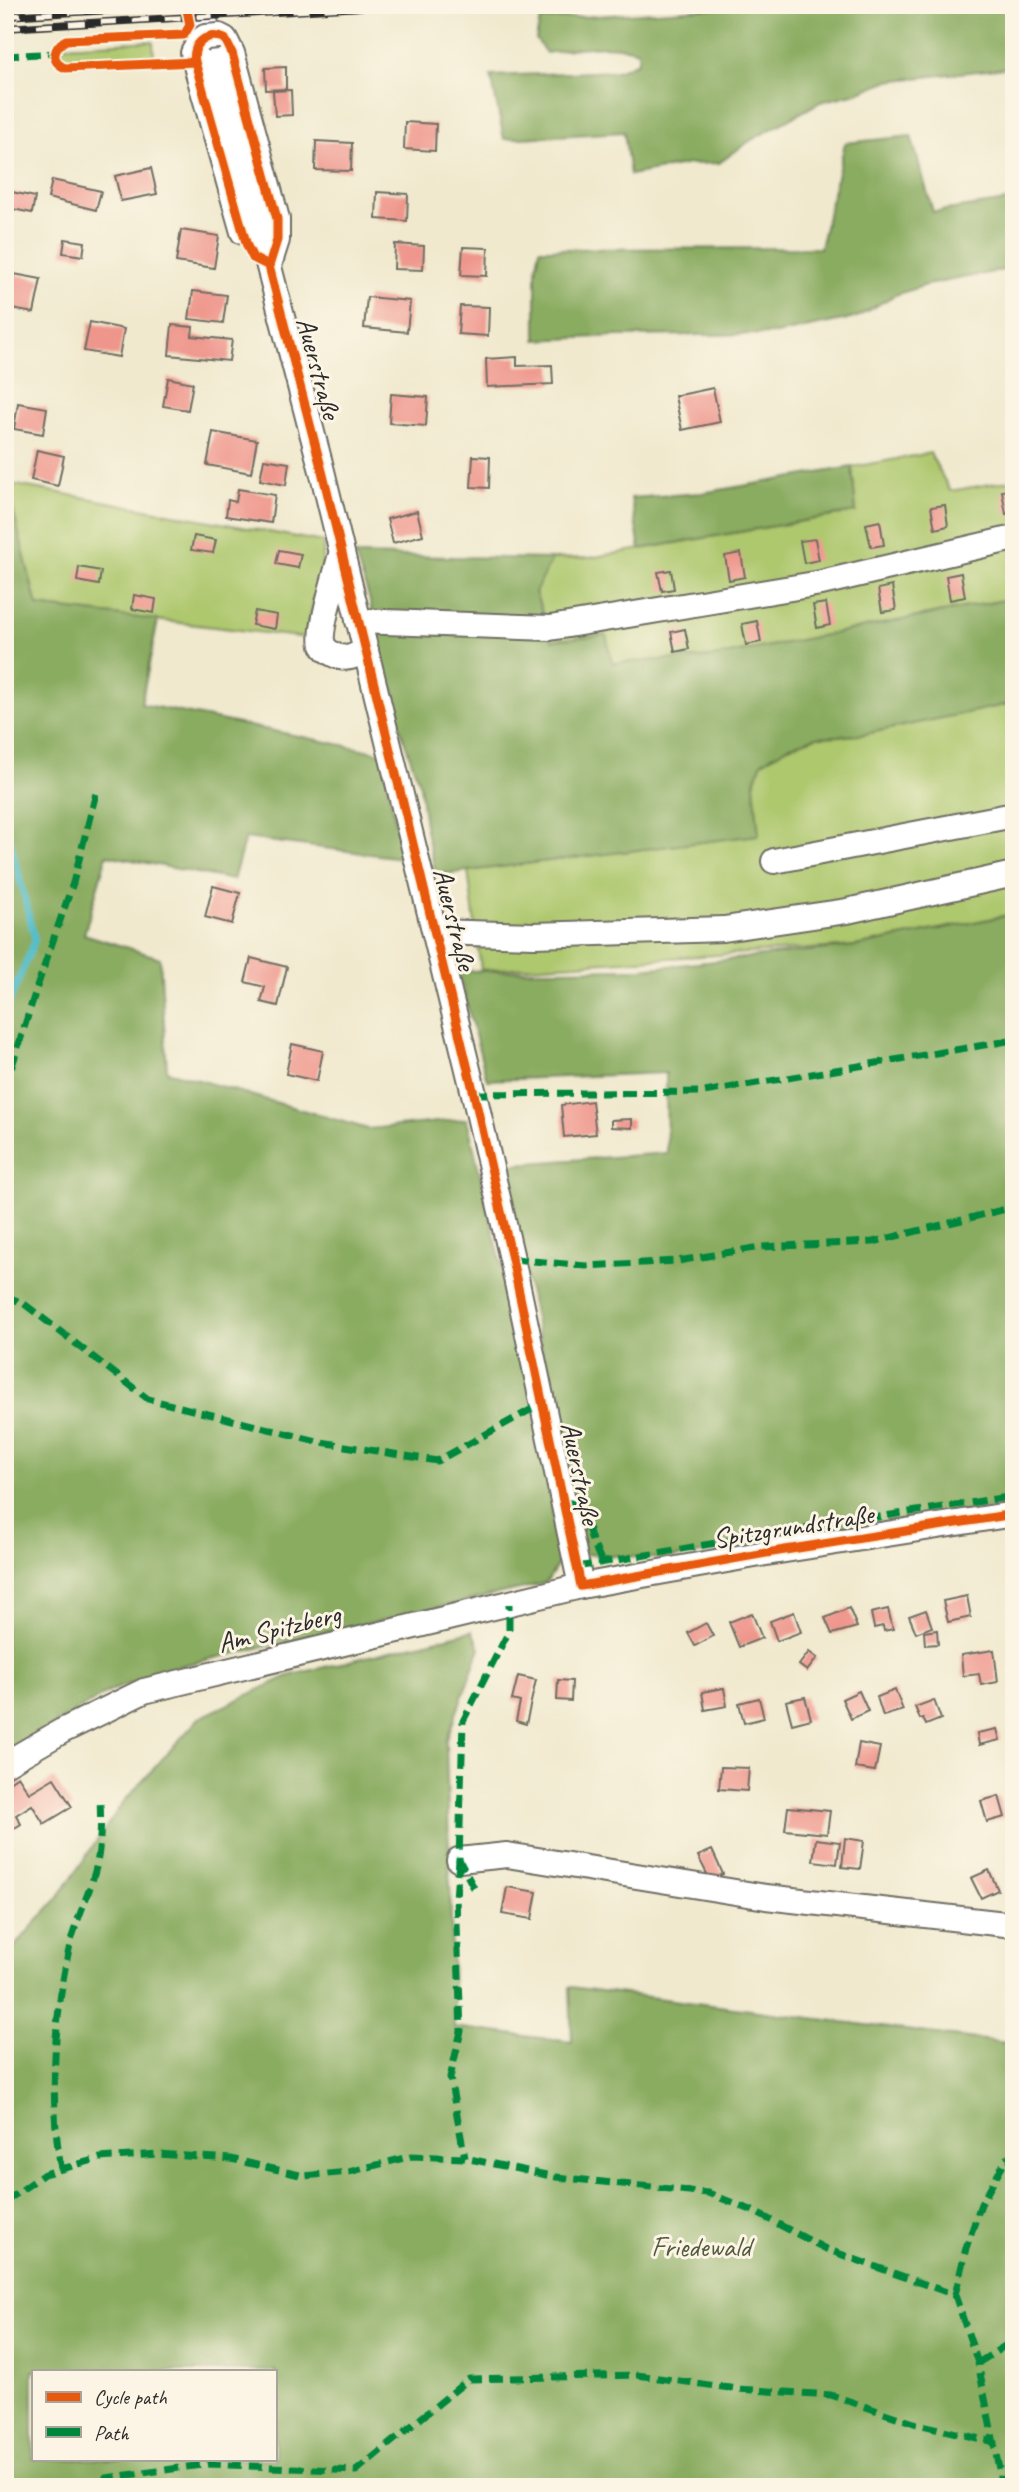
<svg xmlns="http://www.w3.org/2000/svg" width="1019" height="2492" font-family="Caveat,sans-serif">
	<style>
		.green { fill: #aec86e; stroke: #6c7a4c; stroke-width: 2 }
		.forest { fill: #8aac61; stroke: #5a6c46; stroke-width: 2; fill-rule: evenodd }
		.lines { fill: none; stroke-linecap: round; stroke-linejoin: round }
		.stream { stroke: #53bfcd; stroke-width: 6 }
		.building { fill: #ef968c }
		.minor-casing { stroke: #706e64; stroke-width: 28 }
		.minor { stroke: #fff; stroke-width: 24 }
		.rail-casing { stroke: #2b2b2b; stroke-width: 8 }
		.rail { stroke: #fcf5e5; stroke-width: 5; stroke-dasharray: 16; stroke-linecap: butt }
		.minor-bridge-casing { stroke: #706e64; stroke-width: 28; stroke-linecap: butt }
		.minor-bridge { stroke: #fff; stroke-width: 24 }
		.quiet { stroke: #00873e; stroke-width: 7; stroke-dasharray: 14 7; stroke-linecap: butt }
		.cycleway-casing { stroke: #fcf5e5; stroke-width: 13 }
		.cycleway { stroke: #e8590c; stroke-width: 9 }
		.labels { text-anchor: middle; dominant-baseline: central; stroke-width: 6; stroke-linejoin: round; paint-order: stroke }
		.street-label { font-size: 28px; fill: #2b2b2b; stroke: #fcf5e5 }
		.park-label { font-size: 28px; fill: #525a3f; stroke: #fcf5e5 }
	</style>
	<rect width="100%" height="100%" fill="#fcf5e5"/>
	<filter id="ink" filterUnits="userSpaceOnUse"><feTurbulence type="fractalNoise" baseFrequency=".0143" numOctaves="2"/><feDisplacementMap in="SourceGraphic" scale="14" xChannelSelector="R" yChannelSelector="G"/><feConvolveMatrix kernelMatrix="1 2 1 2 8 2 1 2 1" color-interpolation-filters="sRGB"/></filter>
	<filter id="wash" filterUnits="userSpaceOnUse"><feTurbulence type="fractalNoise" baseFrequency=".00686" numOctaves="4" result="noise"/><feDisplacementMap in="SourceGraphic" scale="28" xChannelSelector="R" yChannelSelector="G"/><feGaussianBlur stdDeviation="1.57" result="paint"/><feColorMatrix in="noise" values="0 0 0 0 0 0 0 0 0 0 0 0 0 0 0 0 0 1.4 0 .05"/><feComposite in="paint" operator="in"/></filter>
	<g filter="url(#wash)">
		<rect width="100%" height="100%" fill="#f0e9ce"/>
		<g class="green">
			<path d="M153,41L154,59L66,63L59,56L63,46Z"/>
			<path d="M930,453L950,491L1014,480V598L714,657L612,663L606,635L552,641L535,592L552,559L589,558L856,512L852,467Z"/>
			<path d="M6,483L323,542C325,577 309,603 307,638L37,606Z"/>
			<path d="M1014,703V914L856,946L481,970L468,871L758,835L754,784L762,762L788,747L816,737L860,735Z"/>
		</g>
		<g class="forest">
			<path d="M758,5H1014V67L887,81L857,93L820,102L751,140L719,163L689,164L630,175L624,132L504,139L491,76L617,71L638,62V51C611,42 574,48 546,53L536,39L540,20Z"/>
			<path d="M911,136L933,212L1014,200V268L926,285L895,295L857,317L776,334L617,336L536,340V269L540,249L820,248L845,143Z"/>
			<path d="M852,467L856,512L640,549L631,498L702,493Z"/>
			<path d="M5,478L37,606L158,620L141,704L382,753L402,858L245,838L233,880L107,855L84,934L160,958L167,1071L368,1129L467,1119L534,1403L560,1561L546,1583L175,1667L110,1691L5,1754Z"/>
			<path d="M355,555L552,559L535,592L552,640L606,635L612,663L714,657L1014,598V703L860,735L816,737L788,747L762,762L754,784L759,835L436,875L425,826L420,786L399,725L394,692L381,657L369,597Z"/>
			<path d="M1014,914V1505L664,1559L584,1554L503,1165L667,1153L666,1073L487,1080L458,971L641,969L856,946Z"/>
			<path d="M472,1631L480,1648L446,1742L454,2027L572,2042L570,1987L1014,2044V2487H5V1957L57,1899L121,1805L199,1718L288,1676ZM33,2371H275V2459H33Z"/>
		</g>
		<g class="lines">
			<path class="stream" d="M5,830L9,835L35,940L5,1013"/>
		</g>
		<g id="blocks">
			<g class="building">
				<path d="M286,67V89L266,90L265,68Z"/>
				<path d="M291,90L292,115L275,116L273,91Z"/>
				<path d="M405,122L436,124L435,151L404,149Z"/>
				<path d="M316,141L352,143L351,171L315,170Z"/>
				<path d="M151,168L157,194L121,201L115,176Z"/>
				<path d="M52,180L101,191L96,210L48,198Z"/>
				<path d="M12,192L35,197L32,213L8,208Z"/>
				<path d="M377,192L408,194L407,221L376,219Z"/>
				<path d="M181,230L219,236L214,268L176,262Z"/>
				<path d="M65,239L85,242L83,256L63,253Z"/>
				<path d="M395,244L424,246L423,270L394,269Z"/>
				<path d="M463,247L488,248L487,276L461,275Z"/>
				<path d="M14,274L41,279L34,313L7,308Z"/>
				<path d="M193,291L227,295L223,323L189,319Z"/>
				<path d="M367,297L410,301L407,332L364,328Z"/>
				<path d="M460,306L489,307L488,336L458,334Z"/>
				<path d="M90,322L124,329L119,357L84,351Z"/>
				<path d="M172,325L193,327L192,336L232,340L229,361L169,355Z"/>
				<path d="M517,357V366L552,365L553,384L487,387L486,359Z"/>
				<path d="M168,378L193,383L188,410L163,406Z"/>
				<path d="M713,388L720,422L682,430L675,396Z"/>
				<path d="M391,394L428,397L426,426L389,423Z"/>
				<path d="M18,403L47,408L43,434L14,429Z"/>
				<path d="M213,432L257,440L251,473L207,465Z"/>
				<path d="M37,450L64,456L58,486L31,480Z"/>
				<path d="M473,456L490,457L489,488L471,487Z"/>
				<path d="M264,459L289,463L286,485L260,480Z"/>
				<path d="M238,489L275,495L271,523L226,516L228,500L236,502Z"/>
				<path d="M1014,489V512L1006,514L1002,491Z"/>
				<path d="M945,505L948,526L935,529L931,507Z"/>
				<path d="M417,511L423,535L393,543L387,519Z"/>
				<path d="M880,521L884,545L871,547L866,524Z"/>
				<path d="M194,536L216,540L213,553L191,550Z"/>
				<path d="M815,539L819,560L804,563L800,541Z"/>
				<path d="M279,550L301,554L298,568L276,564Z"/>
				<path d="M741,553L745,577L729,580L725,556Z"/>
				<path d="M79,567L101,571L99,585L77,581Z"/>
				<path d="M671,570L674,589L662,591L658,572Z"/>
				<path d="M961,573L965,597L950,600L946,576Z"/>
				<path d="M892,586L896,610L882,612L878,589Z"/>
				<path d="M134,595L156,599L154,613L132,609Z"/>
				<path d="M826,603L830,625L817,628L813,605Z"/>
				<path d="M255,611L277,615L275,629L252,625Z"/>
				<path d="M757,621L761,642L746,645L742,624Z"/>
				<path d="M685,629L689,649L675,652L671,632Z"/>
				<path d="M213,886L240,893L232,924L205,917Z"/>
				<path d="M251,958L287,967L278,1006L261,1002L265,987L245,982Z"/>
				<path d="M292,1044L323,1051L317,1081L286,1074Z"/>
				<path d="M592,1101L596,1134L564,1137L561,1105Z"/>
				<path d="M632,1119V1128L611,1127V1120Z"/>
				<path d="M967,1596L971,1617L948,1622L943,1601Z"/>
				<path d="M849,1608L857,1627L832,1634L825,1618Z"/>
				<path d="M888,1609L893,1629L884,1631L883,1626L874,1628L871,1613Z"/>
				<path d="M926,1610L932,1627L916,1633L909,1616Z"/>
				<path d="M794,1612L801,1632L777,1641L770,1621Z"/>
				<path d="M752,1613L762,1638L739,1647L729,1622Z"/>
				<path d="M706,1623L713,1636L695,1646L688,1633Z"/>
				<path d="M937,1630L938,1644L925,1645L924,1632Z"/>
				<path d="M994,1650L998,1682L981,1685L979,1674L963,1676L961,1655Z"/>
				<path d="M809,1652L817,1658L807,1671L799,1665Z"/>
				<path d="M518,1676L536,1680L526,1724L516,1721L520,1702L512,1700Z"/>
				<path d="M558,1680L572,1681L571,1701L557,1700Z"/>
				<path d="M724,1688L727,1706L705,1710L702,1692Z"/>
				<path d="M895,1690L903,1710L883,1716L877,1697Z"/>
				<path d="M859,1691L868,1711L851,1719L842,1699Z"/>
				<path d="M805,1697L811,1719L792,1724L786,1701Z"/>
				<path d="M759,1698L764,1718L744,1723L739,1703Z"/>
				<path d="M934,1700L941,1719L926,1725L923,1718L920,1719L915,1707Z"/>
				<path d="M997,1729L1000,1740L979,1745L977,1733Z"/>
				<path d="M859,1743L880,1747L875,1771L855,1768Z"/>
				<path d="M721,1767L749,1768L747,1791L719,1789Z"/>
				<path d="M18,1776L29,1793L54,1778L72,1807L44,1824L32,1805L16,1815L21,1824L5,1834V1785Z"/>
				<path d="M999,1796L1005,1817L987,1822L981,1801Z"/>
				<path d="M788,1807L830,1811L827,1834L785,1830Z"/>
				<path d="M845,1838L864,1841L860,1869L842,1867Z"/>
				<path d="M816,1839L840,1842L837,1864L813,1861Z"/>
				<path d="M712,1850L723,1874L710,1880L698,1856Z"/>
				<path d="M989,1870L998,1890L981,1898L971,1878Z"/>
				<path d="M507,1887L537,1892L532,1919L502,1914Z"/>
			</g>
		</g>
	</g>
	<g filter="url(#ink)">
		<use href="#blocks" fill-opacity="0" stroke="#706e64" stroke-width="2"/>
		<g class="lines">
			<defs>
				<g id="minor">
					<path d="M201,5L322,471L474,1094L512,1259L581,1586"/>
					<path d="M219,36L225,39L232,53L277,219V240L270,262"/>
					<path d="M200,41L193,53L195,62L243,232"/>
					<path d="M340,558C336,574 318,632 323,645C325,649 330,653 335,655C347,661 355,656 366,650"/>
					<path d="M358,621L550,628L821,583L1014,538"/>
					<path d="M774,861L1014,815"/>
					<path d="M435,932L534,935L724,929L847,911L1014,874"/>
					<path d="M5,1764L62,1731L144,1691L581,1586L766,1553L1014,1514"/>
					<path d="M459,1860L507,1855L766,1897L1014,1925"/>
				</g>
			</defs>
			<use href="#minor" class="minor-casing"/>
			<use href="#minor" class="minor"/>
			<defs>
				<g id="rail">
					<path d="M5,16L200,5"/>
					<path d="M5,28L396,5"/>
				</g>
			</defs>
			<use href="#rail" class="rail-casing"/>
			<use href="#rail" class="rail"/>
			<defs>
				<path id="minor-bridge" d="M200,41L205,37L219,36"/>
			</defs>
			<use href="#minor-bridge" class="minor-bridge-casing"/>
			<use href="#minor-bridge" class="minor-bridge"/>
			<g class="quiet">
				<path d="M5,56L55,53"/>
				<path d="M5,1088L37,987L73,883L96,793"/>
				<path d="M474,1094L704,1092L1014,1040"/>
				<path d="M512,1259L586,1266L678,1261L760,1247L873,1242L1014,1207"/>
				<path d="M5,1296L23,1303L148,1399L321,1442L437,1461L543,1403"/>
				<path d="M563,1501L582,1506L592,1541L602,1562"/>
				<path d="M577,1567L762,1535L1014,1496"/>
				<path d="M459,1860L456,1898L461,2031L450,2078L465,2158"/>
				<path d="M474,1888L459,1860L463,1721L509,1631V1604"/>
				<path d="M61,2169C49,2099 54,2014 70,1945C77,1917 91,1891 97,1863C101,1842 101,1820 100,1799"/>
				<path d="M5,2202L44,2174L100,2158L157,2154L231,2159L304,2176L349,2172L412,2156L465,2158L556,2177L708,2193L751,2210L826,2249L955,2295L978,2363L1000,2474L999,2487"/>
				<path d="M955,2295L966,2248L981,2204L1007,2158L1014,2159"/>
				<path d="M978,2363L1014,2340"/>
				<path d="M84,2487L98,2479L209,2464L356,2471L469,2379L637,2375L737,2389L831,2395L914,2423L994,2442"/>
			</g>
			<defs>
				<g id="cycleway">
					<path d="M186,5L190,25L184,35L66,40C54,47 49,61 65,68L195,62"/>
					<path d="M269,266L253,258L247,246L195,62C191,43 208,31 225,39L232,53L277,219V240L269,266L322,471L474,1094L512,1259L581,1586L766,1553L1014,1514"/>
				</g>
			</defs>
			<use href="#cycleway" class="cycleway-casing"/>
			<use href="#cycleway" class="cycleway"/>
		</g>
	</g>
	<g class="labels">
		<g class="street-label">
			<text transform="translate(319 368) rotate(75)">Auerstraße</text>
			<text transform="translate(455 919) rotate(76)">Auerstraße</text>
			<text transform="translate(581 1473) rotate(78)">Auerstraße</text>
			<text transform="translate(793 1526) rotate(-9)">Spitzgrundstraße</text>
			<text transform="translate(279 1628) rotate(-14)">Am Spitzberg</text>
		</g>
		<g class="park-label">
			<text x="701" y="2246">Friedewald</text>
		</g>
	</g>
	<rect width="1019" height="2492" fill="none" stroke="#fcf5e5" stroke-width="28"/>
	<rect x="32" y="2370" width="245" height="91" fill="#fcf5e5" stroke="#a8a49b" stroke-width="2"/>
	<rect x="46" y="2392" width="35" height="10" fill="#e8590c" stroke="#a8a49b" stroke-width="2"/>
	<text x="94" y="2404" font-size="21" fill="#2b2b2b">Cycle path</text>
	<rect x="46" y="2427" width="35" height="10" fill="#00873e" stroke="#a8a49b" stroke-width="2"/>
	<text x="94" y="2440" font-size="21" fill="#2b2b2b">Path</text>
</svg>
